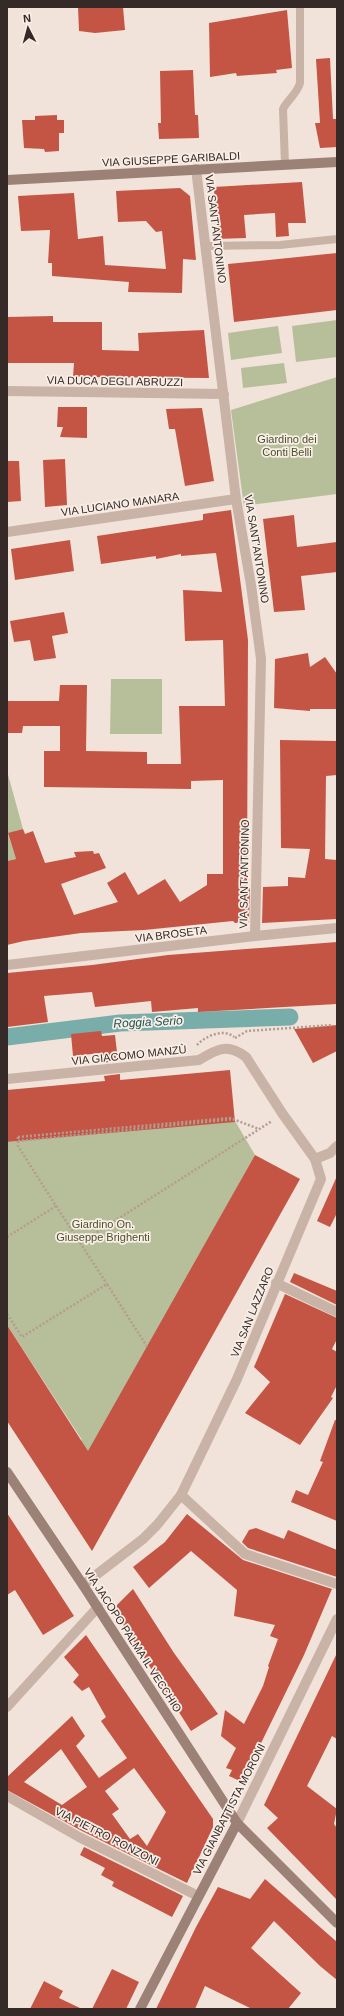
<svg xmlns="http://www.w3.org/2000/svg" width="344" height="2016" font-family="Helvetica,sans-serif">
	<style>
		.green { fill: #b7bf9a }
		.lines { fill: none; stroke-linecap: round; stroke-linejoin: round }
		.canal { stroke: #79adaa; stroke-width: 17 }
		.building { fill: #c45544; fill-rule: evenodd }
		.path { stroke: #b49c90; stroke-width: 2.5; stroke-dasharray: 2 2; stroke-linecap: butt }
		.lane { stroke: #c9b2a6; stroke-width: 8 }
		.street { stroke: #c9b2a6; stroke-width: 10 }
		.secondary { stroke: #9c8177; stroke-width: 10 }
		.labels { text-anchor: middle; dominant-baseline: central; stroke-width: 3.5; stroke-linejoin: round; paint-order: stroke }
		.street-label { font-size: 11px; fill: #352a27; stroke: #f9eee6 }
		.park-label { font-size: 11px; fill: #48522b; stroke: #f9eee6 }
		.water-label { font-size: 12px; font-style: italic; fill: #1d5553; stroke: #f9eee6 }
	</style>
	<rect width="100%" height="100%" fill="#f1e3d9"/>
	<g class="green">
		<path d="M337,320V357L296,362L292,326Z"/>
		<path d="M278,326L282,353L231,360L228,333Z"/>
		<path d="M284,363L287,383L243,388L241,368Z"/>
		<path d="M337,377V494L250,505V509L244,507L231,410Z"/>
		<path d="M111,679H162V734H110Z"/>
		<path d="M7,771L23,829L8,834L17,862L15,859L7,861Z"/>
		<path d="M235,1121L255,1155L88,1457L80,1442L82,1440L7,1325V1142Z"/>
	</g>
	<g class="lines">
		<path class="canal" d="M7,1037L120,1023L290,1017"/>
	</g>
	<g class="building">
		<path d="M78,7H123L125,30L95,33L79,31Z"/>
		<path d="M287,10L292,68L276,70L277,73L237,76L236,73L210,77L209,23Z"/>
		<path d="M330,58L333,119H337V147L320,148L315,123H320L316,59Z"/>
		<path d="M193,70L195,115H198L199,138L159,139L158,123H161L160,71Z"/>
		<path d="M57,115V120H64V133H59V151L45,152L44,149L24,148L22,120H35V116Z"/>
		<path d="M302,182L306,223H288L289,236L276,237L275,213L244,215L246,238L216,239L214,187Z"/>
		<path d="M180,188L190,196L196,260L183,259L182,293L128,292L129,282L52,276V263H48L50,230L21,231L18,196L74,193L78,239L103,236L105,265L166,269L162,231L156,232L146,221L118,222L116,191Z"/>
		<path d="M337,253V310L234,322L228,264Z"/>
		<path d="M53,316V322H102V350L139,351L138,333L204,330L209,378L73,377L74,363H7V317Z"/>
		<path d="M58,407H87V438L60,437L63,427H57Z"/>
		<path d="M202,408L214,481L185,486L175,429H169L166,409Z"/>
		<path d="M65,459L67,505L45,507L43,460Z"/>
		<path d="M7,461H19L21,501L7,502Z"/>
		<path d="M231,510L248,640L247,888H250L249,922L235,923L233,921L144,930L81,933L24,941L7,945V861L16,859L8,833L23,829L25,834L33,831L45,863L76,857L74,852L93,851L94,854L99,853L106,868L61,884L74,915L118,902L107,883L125,872L138,895L165,879L180,902L207,885V874H223V780L191,781V789L44,787V751H60V726H23L22,733H7V701H59L60,685H87L86,751L147,752V764H181L179,706H225L223,640L185,641L183,590L222,592L216,553L181,556V554L156,559V556L101,564L97,536L203,520V514Z"/>
		<path d="M294,515L297,547L337,542V572L301,576L305,610L274,612L263,519Z"/>
		<path d="M70,540L74,571L15,580L11,549Z"/>
		<path d="M64,612L68,633L52,636L56,658L34,661L30,640L14,642L10,621Z"/>
		<path d="M308,653L310,667L325,657L337,674V709H310V711L274,708L275,659Z"/>
		<path d="M280,740L337,741V775L326,776L325,859L337,860V919L262,923L263,887L288,886V877L305,878L310,849L281,848Z"/>
		<path d="M337,942V1004L198,1012V1008L152,1012L151,1001L95,1007L92,992L44,996L48,1022L7,1027V973L92,965L168,955Z"/>
		<path d="M337,1025V1051L313,1063L294,1029Z"/>
		<path d="M101,1031L102,1036L115,1035L118,1061L102,1063L101,1053L73,1056L71,1034Z"/>
		<path d="M230,1070L235,1122L7,1142V1090L105,1081L104,1076L120,1074V1080Z"/>
		<path d="M255,1155L300,1179L92,1551L7,1421V1325L88,1451Z"/>
		<path d="M337,1176V1213L330,1227L317,1221Z"/>
		<path d="M294,1273L337,1291V1305L290,1282Z"/>
		<path d="M285,1294L337,1318V1339L332,1349L337,1352V1385L331,1397L333,1398L300,1445L245,1413L270,1382L254,1367Z"/>
		<path d="M335,1420H337V1521L291,1502L296,1490L308,1495L323,1462L320,1461Z"/>
		<path d="M7,1513L74,1616L43,1635L15,1590L7,1595Z"/>
		<path d="M187,1514L243,1560L332,1589L304,1655L242,1782L229,1776L232,1770L226,1768L236,1748L221,1736L225,1710L244,1724L263,1686L269,1667L268,1666L278,1639L270,1636L275,1625L234,1616L237,1590L191,1551L149,1588L133,1567L165,1542Z"/>
		<path d="M256,1528L284,1539L288,1530L337,1550V1577L248,1548L242,1542L249,1530Z"/>
		<path d="M133,1589L174,1653L218,1714L191,1731L113,1609Z"/>
		<path d="M86,1635L213,1819V1827L187,1883L82,1831L7,1790V1777L72,1716L85,1736L76,1746L99,1778L127,1758L101,1721L106,1717L89,1687L82,1691L73,1682L79,1675L64,1657ZM61,1749L87,1787L62,1805L24,1782ZM134,1768L166,1812L147,1846L138,1834L130,1839L112,1814L119,1809L105,1791Z"/>
		<path d="M337,1653V1739L332,1736L307,1786L337,1809L334,1824L337,1828V1900L267,1828L278,1818L264,1805Z"/>
		<path d="M84,1847L183,1896L172,1917L112,1886L114,1882L101,1875L105,1868L80,1855Z"/>
		<path d="M265,1879L337,1942V1980L320,1966L274,1921L251,1948L301,1993L288,2009H252L205,1986L195,2009H156L196,1927L218,1887L250,1899Z"/>
		<path d="M112,1969L139,1982L126,2009H92Z"/>
		<path d="M44,1981L63,1991L59,1998L82,2009H30Z"/>
	</g>
	<g class="lines">
		<g class="path">
			<path d="M336,1025H337"/>
			<path d="M235,1038L247,1031L333,1025"/>
			<path d="M197,1045C205,1036 224,1028 234,1037"/>
			<path d="M18,1137L230,1118L259,1129"/>
			<path d="M18,1137V1141L234,1119"/>
			<path d="M56,1206L107,1284"/>
			<path d="M7,1237L56,1206L18,1146V1141"/>
			<path d="M80,1243L272,1121"/>
			<path d="M7,1314L22,1337L107,1284L148,1348"/>
		</g>
		<g class="lane">
			<path d="M285,165L283,109C288,99 297,94 300,83V7"/>
			<path d="M206,246L280,245L337,239"/>
		</g>
		<g class="street">
			<path d="M196,169L236,499L251,585L261,659L255,936"/>
			<path d="M7,391L224,394"/>
			<path d="M7,532L236,499"/>
			<path d="M7,965L255,936L337,928"/>
			<path d="M7,1079L199,1060C217,1049 227,1043 246,1057L282,1113L315,1159L321,1179L237,1379L181,1495L157,1525L143,1539L83,1585"/>
			<path d="M315,1159L330,1153L337,1146"/>
			<path d="M276,1283L337,1312"/>
			<path d="M181,1495L245,1554L337,1584"/>
			<path d="M7,1707L98,1607"/>
			<path d="M7,1796L79,1837L198,1896"/>
			<path d="M237,1823L337,1619"/>
		</g>
		<g class="secondary">
			<path d="M7,180L337,162"/>
			<path d="M7,1472L83,1585L237,1823L337,1923"/>
			<path d="M140,2009L237,1823"/>
		</g>
	</g>
	<g class="labels">
		<g class="street-label">
			<text transform="translate(171 159) rotate(-3)">VIA GIUSEPPE GARIBALDI</text>
			<text transform="translate(216 229) rotate(83)">VIA SANT'ANTONINO</text>
			<text transform="translate(115 381) rotate(1)">VIA DUCA DEGLI ABRUZZI</text>
			<text transform="translate(120 504) rotate(-8)">VIA LUCIANO MANARA</text>
			<text transform="translate(257 549) rotate(81)">VIA SANT'ANTONINO</text>
			<text transform="translate(244 874) rotate(-89)">VIA SANT'ANTONINO</text>
			<text transform="translate(171 934) rotate(-7)">VIA BROSETA</text>
			<text transform="translate(129 1055) rotate(-6)">VIA GIACOMO MANZÙ</text>
			<text transform="translate(252 1312) rotate(-68)">VIA SAN LAZZARO</text>
			<text transform="translate(133 1640) rotate(57)">VIA JACOPO PALMA IL VECCHIO</text>
			<text transform="translate(229 1809) rotate(-63)">VIA GIANBATTISTA MORONI</text>
			<text transform="translate(107 1836) rotate(27)">VIA PIETRO RONZONI</text>
		</g>
		<g class="park-label">
			<text x="287" y="439">Giardino dei<tspan x="287" dy="13">Conti Belli</tspan></text>
			<text x="103" y="1224">Giardino On.<tspan x="103" dy="13">Giuseppe Brighenti</tspan></text>
		</g>
		<g class="water-label">
			<text transform="translate(148 1022) rotate(-3)">Roggia Serio</text>
		</g>
	</g>
	<rect width="344" height="2016" fill="none" stroke="#352a27" stroke-width="16"/>
	<g transform="translate(28 28) rotate(354)" stroke="#f9eee6" stroke-width="3" paint-order="stroke">
	<path d="M0-3L7 15L0 10L-7 15Z" fill="#352a27"/>
	<text y="-6" font-size="11" font-weight="bold" text-anchor="middle" fill="#352a27">N</text>
	</g>
</svg>
